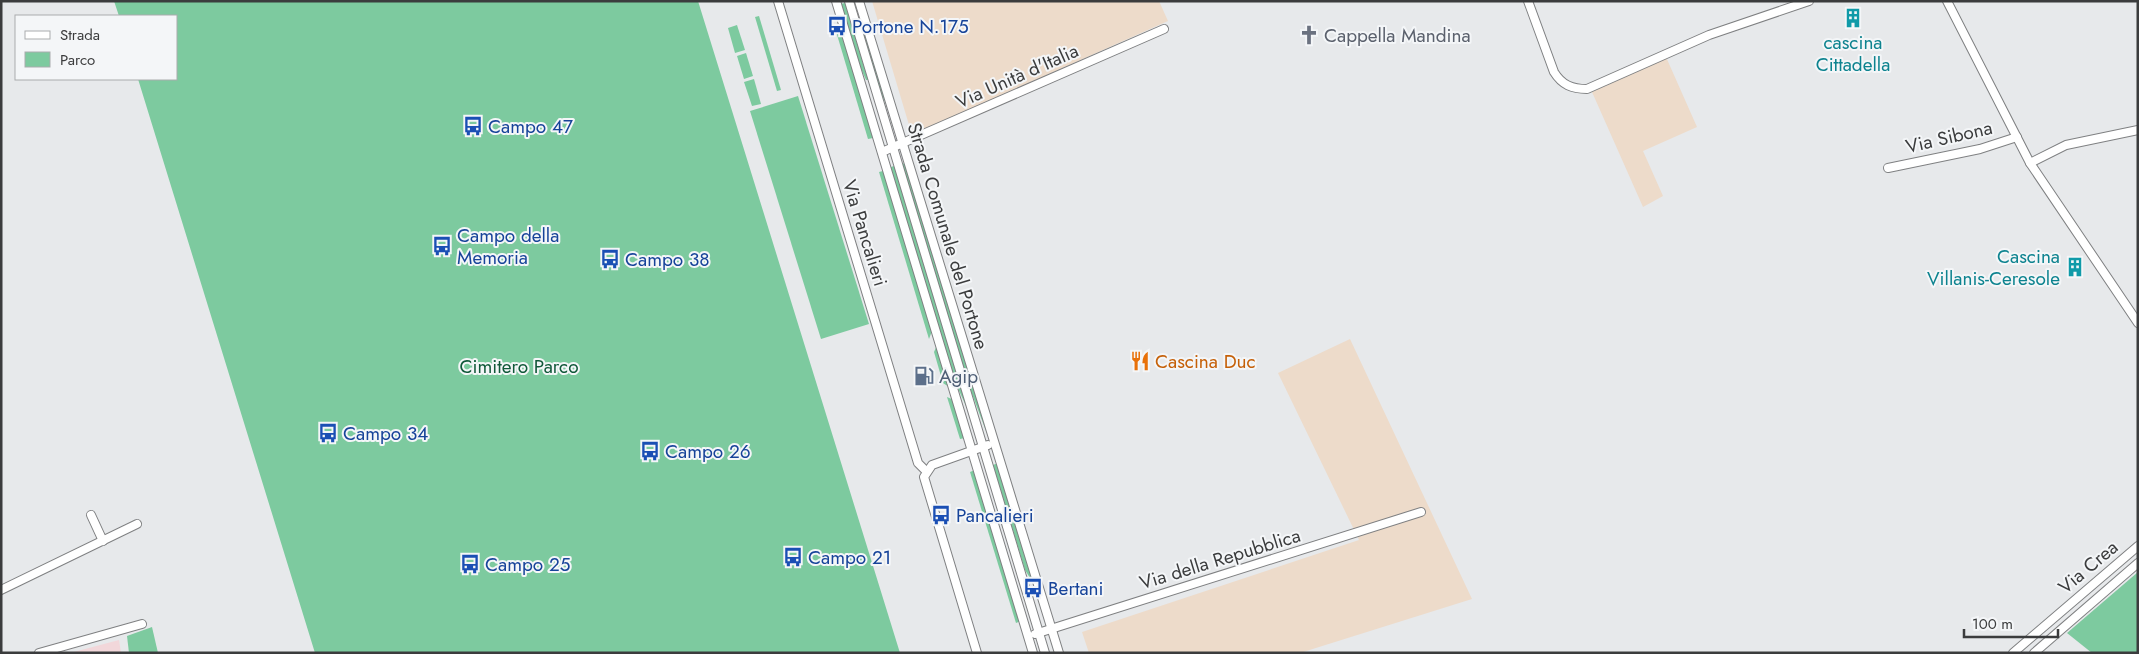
<svg xmlns="http://www.w3.org/2000/svg" width="2139" height="654" font-family="Jost,sans-serif">
	<style>
		.industrial { fill: #eddbca }
		.education { fill: #f2d7da }
		.green { fill: #7dca9f }
		.lines { fill: none; stroke-linecap: round; stroke-linejoin: round }
		.minor-casing { stroke: #7f8082; stroke-width: 10 }
		.minor { stroke: #fff; stroke-width: 8 }
		.labels { text-anchor: middle; dominant-baseline: central; stroke-width: 4; stroke-linejoin: round; paint-order: stroke }
		.transit-label { font-size: 19px; fill: #164399; stroke: #f4f6f8; text-anchor: start }
		.worship-label { font-size: 19px; fill: #5b616d; stroke: #f4f6f8; text-anchor: start }
		.culture-label { font-size: 19px; fill: #0d838f; stroke: #f4f6f8 }
		.street-label { font-size: 19px; fill: #3b3c3d; stroke: #f4f6f8 }
		.food-label { font-size: 19px; fill: #c56008; stroke: #f4f6f8; text-anchor: start }
		.park-label { font-size: 19px; fill: #0f5838; stroke: #f4f6f8 }
		.service-label { font-size: 19px; fill: #4e5e75; stroke: #f4f6f8; text-anchor: start }
	</style>
	<rect width="100%" height="100%" fill="#e7e9eb"/>
	<g class="industrial">
		<path d="M872,1H1159L1168,21L912,135Z"/>
		<path d="M1666,57L1697,127L1643,151L1663,196L1643,207L1592,92Z"/>
		<path d="M1350,339L1472,599L1300,653H1089L1082,632L1359,540L1278,373Z"/>
	</g>
	<path class="education" d="M119,640L121,653H70Z"/>
	<g class="green">
		<path d="M114,1H698L900,653H315L138,79H176V16H119Z"/>
		<path d="M845,3L868,80H866L856,57L840,4Z"/>
		<path d="M759,16L781,90L777,91L755,17Z"/>
		<path d="M861,22H863L889,106H887C874,80 865,51 861,22Z"/>
		<path d="M737,25L745,50L735,53L728,28Z"/>
		<path d="M837,27L843,38L873,138L868,139L835,28Z"/>
		<path d="M746,53L753,76L744,79L737,56Z"/>
		<path d="M754,79L761,104L752,106L744,82Z"/>
		<path d="M798,96L869,324L821,339L750,111Z"/>
		<path d="M906,163L988,430L986,431L969,386L901,164Z"/>
		<path d="M894,166L967,405L966,406L955,382L891,173V167Z"/>
		<path d="M883,171L932,331L929,339L879,172Z"/>
		<path d="M937,345L949,387L943,383L934,352Z"/>
		<path d="M947,397L954,400L965,438L960,439Z"/>
		<path d="M998,463L1035,586L1025,570L993,465Z"/>
		<path d="M975,470L1021,621L1016,623L970,472Z"/>
		<path d="M2138,572V653H2092L2067,633Z"/>
		<path d="M152,627L158,653H129L127,636Z"/>
	</g>
	<g class="lines">
		<defs>
			<g id="minor">
				<path d="M778,1L918,463L926,471"/>
				<path d="M836,1L1033,653"/>
				<path d="M849,1L1045,653"/>
				<path d="M859,1L1059,653"/>
				<path d="M1528,1L1554,72C1562,85 1572,89 1587,89L1709,35L1809,1"/>
				<path d="M1947,1L2030,163L2138,323"/>
				<path d="M882,152L1164,29"/>
				<path d="M2030,163L2066,145L2138,130"/>
				<path d="M1888,168L1980,149L2017,137"/>
				<path d="M91,515L103,541"/>
				<path d="M1,590L137,524"/>
				<path d="M1035,634L1421,512"/>
				<path d="M39,653L142,624"/>
				<path d="M977,653L924,477L932,465L988,445"/>
				<path d="M2013,653L2138,546"/>
				<path d="M2034,653L2138,563"/>
			</g>
		</defs>
		<use href="#minor" class="minor-casing"/>
		<use href="#minor" class="minor"/>
	</g>
	<defs>
		<symbol id="building-bare" viewBox="-9 -9 18 18"><path d="M-4-6H4V6H1V3H-1V6H-4ZM-2.5-4.3h1.7v1.8h-1.7ZM.8-4.3h1.7v1.8H.8ZM-2.5-1h1.7V.8h-1.7ZM.8-1h1.7V.8H.8Z" fill="#0f9aa8" stroke="#f4f6f8" stroke-width="2.5" paint-order="stroke"/></symbol>
		<symbol id="bus-bare" viewBox="-9 -9 18 18"><path d="M-5-6H5V4H4V6H2V4H-2V6H-4V4H-5ZM-3.5-4V0h7V-4ZM-3.5 1.2v1.5H-2V1.2ZM2 1.2v1.5H3.5V1.2Z" fill="#1a4fb4" stroke="#f4f6f8" stroke-width="2.5" paint-order="stroke"/></symbol>
		<symbol id="church-bare" viewBox="-9 -9 18 18"><path d="M-1.2-6h2.4v3.5h3.3v2.4h-3.3V6h-2.4V-.1h-3.3v-2.4h3.3Z" fill="#6b7280" stroke="#f4f6f8" stroke-width="2.5" paint-order="stroke"/></symbol>
		<symbol id="restaurant-bare" viewBox="-9 -9 18 18"><path d="M-5-6h1v4h1v-4h1v4h1v-4h1v5L-1.5 .5V6h-2V.5L-5-1ZM5-6V6H3V1.5H1.5Q1.5-4 5-6Z" fill="#e8710a" stroke="#f4f6f8" stroke-width="2.5" paint-order="stroke"/></symbol>
		<symbol id="fuel-bare" viewBox="-9 -9 18 18"><path d="M-5.5-6h7V0h2V4h1.3V-2.5L3-4.5l.8-.8L6-3V5H2.5V1h-1V6h-7ZM-4.2-4.7v3.2H.2V-4.7Z" fill="#5c6f8a" stroke="#f4f6f8" stroke-width="2.5" paint-order="stroke"/></symbol>
	</defs>
	<g fill-rule="evenodd">
		<use href="#building-bare" x="1839" y="4" width="28" height="28"/>
		<use href="#bus-bare" x="823" y="12" width="28" height="28"/>
		<use href="#church-bare" x="1295" y="21" width="28" height="28"/>
		<use href="#bus-bare" x="459" y="112" width="28" height="28"/>
		<use href="#bus-bare" x="428" y="232" width="28" height="28"/>
		<use href="#bus-bare" x="596" y="245" width="28" height="28"/>
		<use href="#building-bare" x="2061" y="253" width="28" height="28"/>
		<use href="#restaurant-bare" x="1126" y="347" width="28" height="28"/>
		<use href="#fuel-bare" x="910" y="362" width="28" height="28"/>
		<use href="#bus-bare" x="314" y="419" width="28" height="28"/>
		<use href="#bus-bare" x="636" y="437" width="28" height="28"/>
		<use href="#bus-bare" x="927" y="501" width="28" height="28"/>
		<use href="#bus-bare" x="779" y="543" width="28" height="28"/>
		<use href="#bus-bare" x="456" y="550" width="28" height="28"/>
		<use href="#bus-bare" x="1019" y="574" width="28" height="28"/>
	</g>
	<g class="labels">
		<g class="transit-label">
			<text x="852" y="26">Portone N.175</text>
			<text x="488" y="126">Campo 47</text>
			<text x="457" y="235">Campo della<tspan x="457" dy="22">Memoria</tspan></text>
			<text x="625" y="259">Campo 38</text>
			<text x="343" y="433">Campo 34</text>
			<text x="665" y="451">Campo 26</text>
			<text x="956" y="515">Pancalieri</text>
			<text x="808" y="557">Campo 21</text>
			<text x="485" y="564">Campo 25</text>
			<text x="1048" y="588">Bertani</text>
		</g>
		<g class="worship-label">
			<text x="1324" y="35">Cappella Mandina</text>
		</g>
		<g class="culture-label">
			<text x="1853" y="42">cascina<tspan x="1853" dy="22">Cittadella</tspan></text>
			<text x="2060" y="256" text-anchor="end">Cascina<tspan x="2060" dy="22">Villanis-Ceresole</tspan></text>
		</g>
		<g class="street-label">
			<text transform="translate(1017 76) rotate(-24)">Via Unità d'Italia</text>
			<text transform="translate(1949 137) rotate(-13)">Via Sibona</text>
			<text transform="translate(865 233) rotate(73)">Via Pancalieri</text>
			<text transform="translate(948 236) rotate(73)">Strada Comunale del Portone</text>
			<text transform="translate(1220 559) rotate(-17)">Via della Repubblica</text>
			<text transform="translate(2088 567) rotate(-40)">Via Crea</text>
		</g>
		<g class="food-label">
			<text x="1155" y="361">Cascina Duc</text>
		</g>
		<g class="park-label">
			<text x="519" y="366">Cimitero Parco</text>
		</g>
		<g class="service-label">
			<text x="939" y="376">Agip</text>
		</g>
	</g>
	<rect width="2139" height="654" fill="none" stroke="#3b3c3d" stroke-width="5"/>
	<rect x="15" y="15" width="162" height="65" fill="#f4f6f8" stroke="#aaacad"/>
	<rect x="25" y="31" width="25" height="8" fill="#ffffff" stroke="#aaacad"/>
	<text x="60" y="40" font-size="15" fill="#3b3c3d">Strada</text>
	<rect x="25" y="52" width="25" height="15" fill="#7dca9f" stroke="#aaacad"/>
	<text x="60" y="65" font-size="15" fill="#3b3c3d">Parco</text>
	<path d="M1964 629v8h94v-8" fill="none" stroke="#3b3c3d" stroke-width="2.5"/>
	<text x="1972" y="629" font-size="15" fill="#3b3c3d" stroke="#f4f6f8" stroke-width="4" paint-order="stroke">100 m</text>
</svg>
